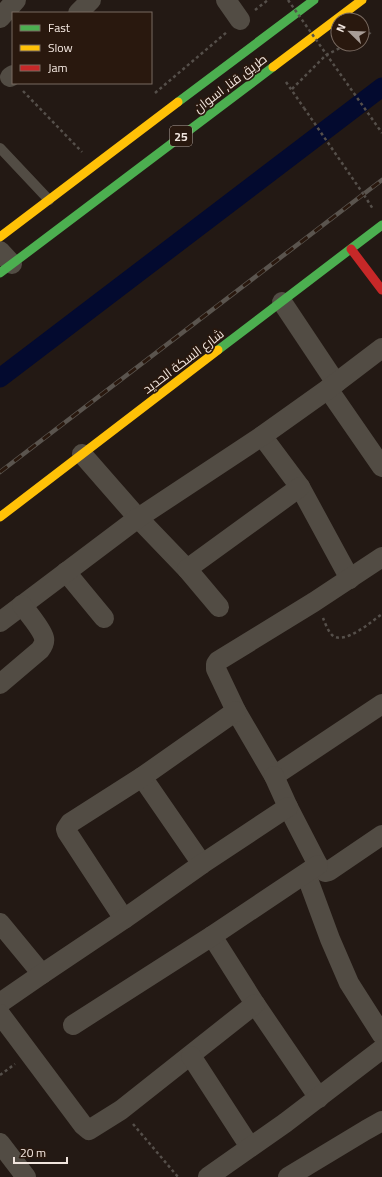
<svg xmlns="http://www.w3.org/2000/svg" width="382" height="1177" font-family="Georgia,Cairo,serif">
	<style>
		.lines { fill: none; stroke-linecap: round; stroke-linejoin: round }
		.canal { stroke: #030a2f; stroke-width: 19 }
		.path { stroke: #554f4a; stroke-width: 2.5; stroke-dasharray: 3 3; stroke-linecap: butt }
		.lane { stroke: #524c44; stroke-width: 10 }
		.street { stroke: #524c44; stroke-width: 20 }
		.fast { stroke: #4caf50; stroke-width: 9 }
		.slow { stroke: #ffc107; stroke-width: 9 }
		.jam { stroke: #c62828; stroke-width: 9 }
		.rail-casing { stroke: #5a544e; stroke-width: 4.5 }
		.rail { stroke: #29180e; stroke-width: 3; stroke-dasharray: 9; stroke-linecap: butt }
		.path-bridge { stroke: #554f4a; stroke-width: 2.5; stroke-dasharray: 3 3; stroke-linecap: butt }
		.labels { text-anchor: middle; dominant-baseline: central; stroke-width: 3.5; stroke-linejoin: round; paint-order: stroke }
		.shield { fill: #29180e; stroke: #b4a79f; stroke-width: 1 }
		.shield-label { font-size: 12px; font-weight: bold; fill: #f0e4dd }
		.street-label { font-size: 13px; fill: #f0e4dd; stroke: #29180e }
	</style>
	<rect width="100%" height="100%" fill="#231914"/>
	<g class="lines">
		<path class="canal" d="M0,378L382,87"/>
		<g class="path">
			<path d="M255,10L268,0"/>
			<path d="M362,37L370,33L364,23"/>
			<path d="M286,82L304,108"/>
			<path d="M292,89L326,55L348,44"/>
			<path d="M23,91L82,152"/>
			<path d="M155,93L227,32"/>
			<path d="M364,195L373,209"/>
			<path d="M323,618C325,623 328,631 332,635C344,646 372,621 382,614"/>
			<path d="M0,1075L15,1064"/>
			<path d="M133,1124L178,1177"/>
		</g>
		<path class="lane" d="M0,148L49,200"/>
		<g class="street">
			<path d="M226,0L240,20"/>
			<path d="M78,13L91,0"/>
			<path d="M0,18L16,0"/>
			<path d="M10,77L13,75"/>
			<path d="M0,251L12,264"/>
			<path d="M282,302L336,383"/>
			<path d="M328,389L382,467"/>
			<path d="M262,436L300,487L350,579"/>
			<path d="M82,454L138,518L187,569"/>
			<path d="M382,557L314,602L218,661L216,664V669L236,711L274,776L382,704"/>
			<path d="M66,572L104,618"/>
			<path d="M219,607L187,569L300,487"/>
			<path d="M0,622L138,518L262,436L328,389L382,348"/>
			<path d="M0,684L40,650C43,646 45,642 44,638C42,629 27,612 22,605"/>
			<path d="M274,776L288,807L320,869L325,872L329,871L382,835"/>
			<path d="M142,777L202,864"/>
			<path d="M306,874L330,939L349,983L382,1035"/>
			<path d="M124,919L67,832L66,829L70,823L142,777L236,711"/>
			<path d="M0,923L42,974"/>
			<path d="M212,936L255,1004L319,1098"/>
			<path d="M0,1003L42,974L124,919L202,864L288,807"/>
			<path d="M0,1014L83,1125L89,1130L121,1110L255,1004"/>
			<path d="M73,1025L212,936L318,865"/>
			<path d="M191,1056L250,1147"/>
			<path d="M0,1143L26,1177"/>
			<path d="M208,1177L285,1123L382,1049"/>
			<path d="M288,1177L366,1130L382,1121"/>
		</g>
		<g class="fast">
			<path d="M178,102L314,0"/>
			<path d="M0,273L273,67"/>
			<path d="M218,350L382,225"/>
		</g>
		<g class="slow">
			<path d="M273,67L362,0"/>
			<path d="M0,237L178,102"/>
			<path d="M0,517L218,350"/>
		</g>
		<path class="jam" d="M351,249L382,290"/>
		<defs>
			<path id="rail" d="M0,472L382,180"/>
		</defs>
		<use href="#rail" class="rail-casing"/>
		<use href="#rail" class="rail"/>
		<g class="path-bridge">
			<path d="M288,0L382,133"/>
			<path d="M304,108L364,195"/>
		</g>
	</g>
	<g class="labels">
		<rect class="shield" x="170" y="126" width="22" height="20" rx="3"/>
		<g class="shield-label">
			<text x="181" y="136">25</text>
		</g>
		<g class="street-label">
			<text transform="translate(230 83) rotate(-37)">طريق قنا, اسوان</text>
			<text transform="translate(183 361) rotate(-37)">شارع السكة الحديد</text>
		</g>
	</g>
	<rect x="12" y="12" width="140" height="72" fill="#29180e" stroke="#796a61"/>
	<rect x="20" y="25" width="20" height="6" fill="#4caf50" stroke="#796a61"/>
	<text x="48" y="32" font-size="12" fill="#f0e4dd">Fast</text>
	<rect x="20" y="45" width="20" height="6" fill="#ffc107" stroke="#796a61"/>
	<text x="48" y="52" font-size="12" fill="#f0e4dd">Slow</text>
	<rect x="20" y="65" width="20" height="6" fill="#c62828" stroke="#796a61"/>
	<text x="48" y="72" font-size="12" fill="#f0e4dd">Jam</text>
	<g transform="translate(350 32) rotate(293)"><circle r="19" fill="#29180e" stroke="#796a61"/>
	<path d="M0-3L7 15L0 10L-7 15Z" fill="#a89d97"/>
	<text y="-6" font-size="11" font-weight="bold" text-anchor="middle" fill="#f0e4dd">N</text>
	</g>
	<path d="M14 1157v6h53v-6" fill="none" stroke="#f0e4dd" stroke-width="2"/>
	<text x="20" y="1157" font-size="12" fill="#f0e4dd" stroke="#29180e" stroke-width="3" paint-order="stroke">20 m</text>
</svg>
